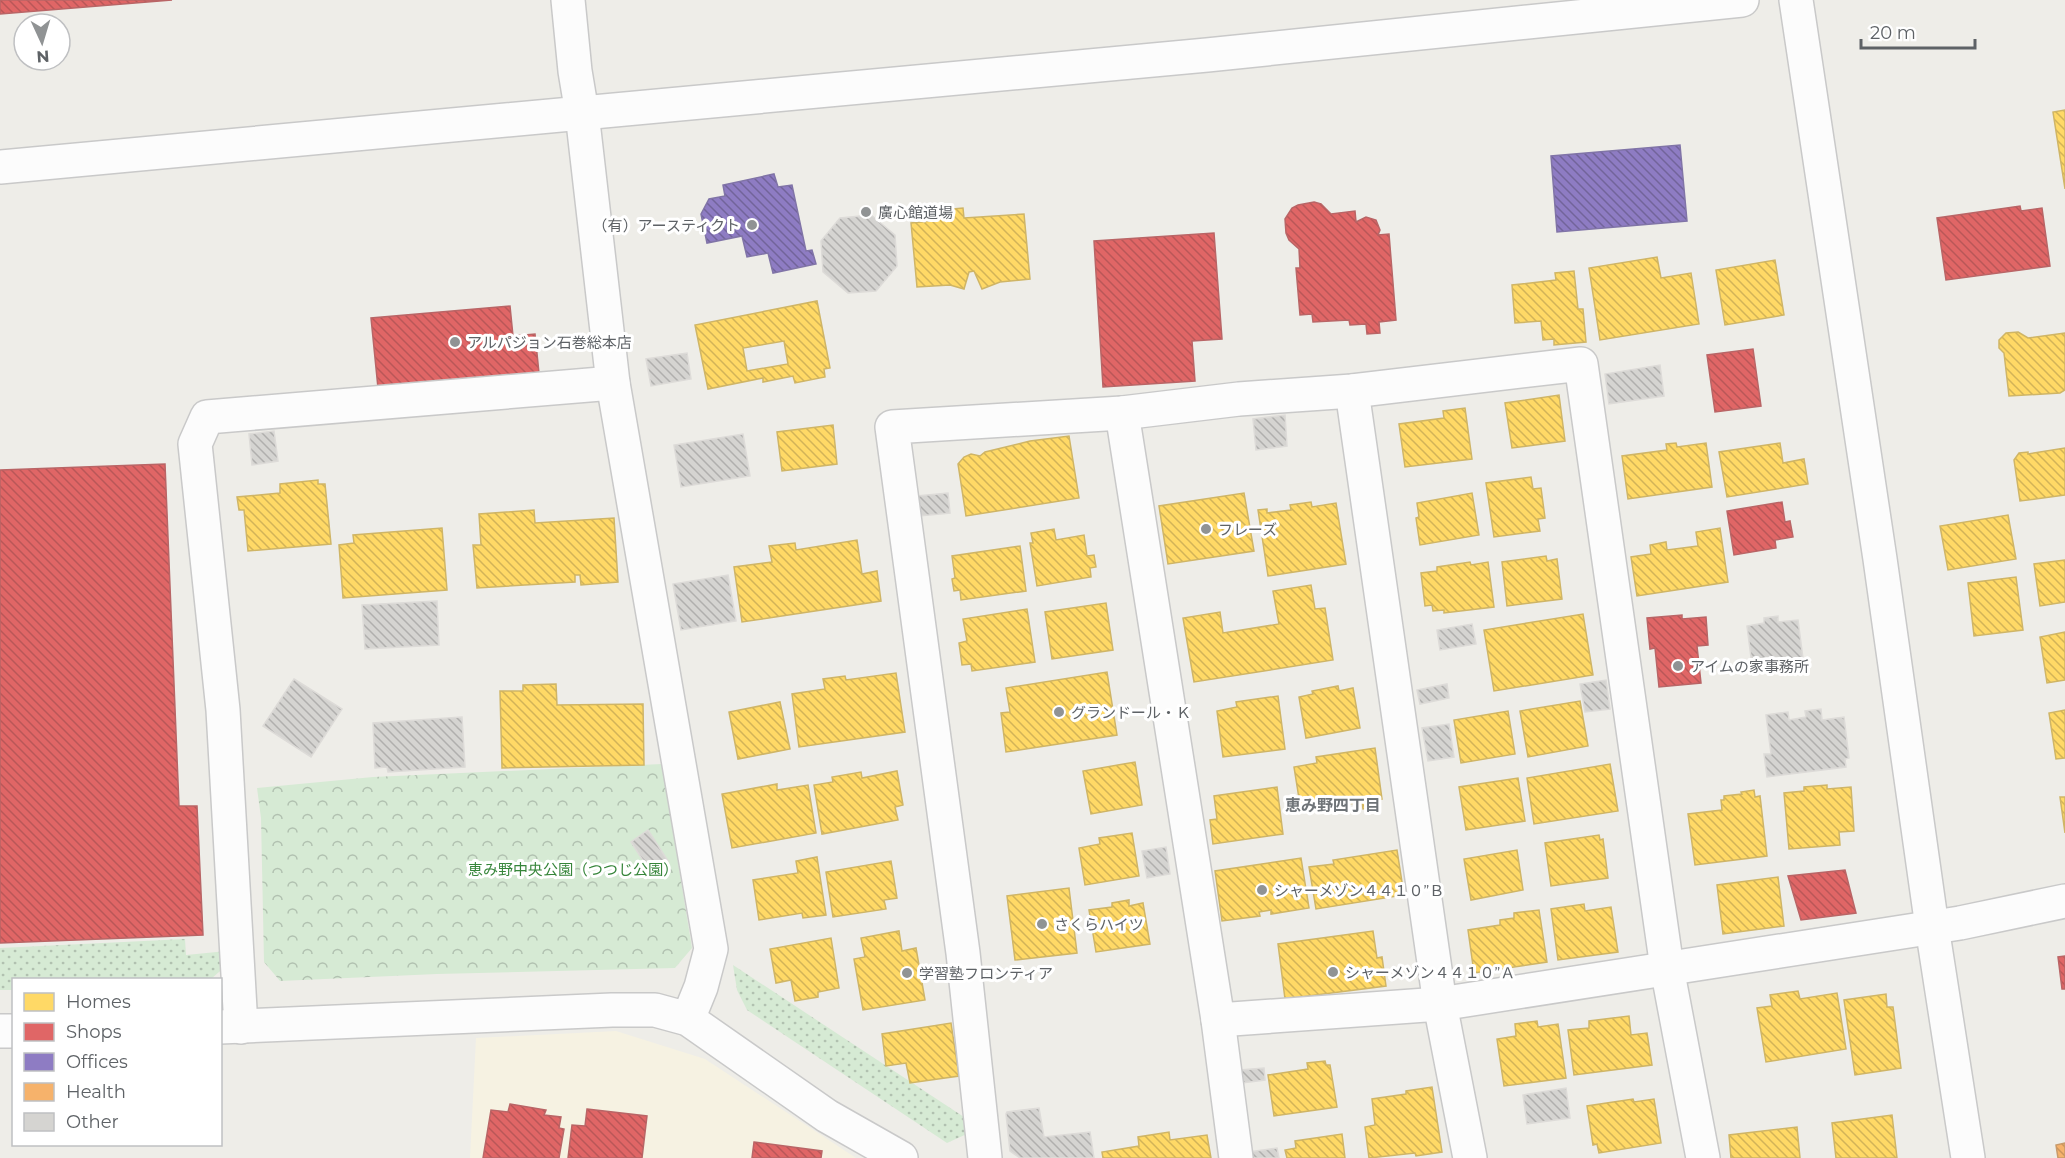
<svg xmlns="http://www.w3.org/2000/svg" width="2065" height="1158" font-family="Montserrat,'Noto Sans JP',sans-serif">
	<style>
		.commercial { fill: #f6f2e2 }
		.grass { fill: url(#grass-dots) }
		.park { fill: url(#park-crowns) }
		.homes { fill: url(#homes-back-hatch); stroke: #cfb566; stroke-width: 1.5; fill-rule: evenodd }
		.shops { fill: url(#shops-back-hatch); stroke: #b96566; stroke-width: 1.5 }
		.offices { fill: url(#offices-back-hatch); stroke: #8074a7; stroke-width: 1.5 }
		.health { fill: url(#health-back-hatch); stroke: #c89a6a; stroke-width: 1.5 }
		.building { fill: url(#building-back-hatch); stroke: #dddbd8; stroke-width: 1.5 }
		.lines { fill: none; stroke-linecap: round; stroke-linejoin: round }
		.minor-casing { stroke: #c9c9c9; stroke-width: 36 }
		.tertiary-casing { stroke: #c9c9c9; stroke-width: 36 }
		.minor { stroke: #fcfcfc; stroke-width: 33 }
		.tertiary { stroke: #fcfcfc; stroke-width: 33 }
		.poi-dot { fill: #909394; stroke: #fff; stroke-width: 2 }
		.labels { text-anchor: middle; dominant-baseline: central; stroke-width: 6; stroke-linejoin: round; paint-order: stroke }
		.poi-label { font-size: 15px; fill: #5e6266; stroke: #fff; text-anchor: start }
		.park-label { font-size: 15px; fill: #36853a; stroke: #fff }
		.neighbourhood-label { font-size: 16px; font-weight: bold; fill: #6f7478; stroke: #fff }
	</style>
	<defs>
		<pattern id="grass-dots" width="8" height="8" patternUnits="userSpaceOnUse" patternTransform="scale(1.5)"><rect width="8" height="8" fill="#d6ead4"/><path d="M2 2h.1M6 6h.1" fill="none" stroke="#b1c1b0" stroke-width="1.8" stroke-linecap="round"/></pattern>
		<pattern id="park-crowns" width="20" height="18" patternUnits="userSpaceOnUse" patternTransform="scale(1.5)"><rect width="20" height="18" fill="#d6ead4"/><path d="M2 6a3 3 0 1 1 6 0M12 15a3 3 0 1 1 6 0" fill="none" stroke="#b1c1b0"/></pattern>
		<pattern id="homes-back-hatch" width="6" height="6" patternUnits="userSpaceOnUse" patternTransform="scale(1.5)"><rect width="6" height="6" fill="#ffd966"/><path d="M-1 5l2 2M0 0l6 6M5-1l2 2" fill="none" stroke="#d2b358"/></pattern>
		<pattern id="shops-back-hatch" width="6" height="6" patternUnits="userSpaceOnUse" patternTransform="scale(1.5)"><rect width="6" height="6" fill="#e06666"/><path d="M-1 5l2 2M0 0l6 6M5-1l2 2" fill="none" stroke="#b95758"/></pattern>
		<pattern id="offices-back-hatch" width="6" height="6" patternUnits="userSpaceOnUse" patternTransform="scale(1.5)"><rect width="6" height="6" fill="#8e7cc3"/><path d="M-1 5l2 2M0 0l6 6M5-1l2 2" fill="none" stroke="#72649a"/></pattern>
		<pattern id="health-back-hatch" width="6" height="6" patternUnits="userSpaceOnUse" patternTransform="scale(1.5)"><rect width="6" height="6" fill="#f6b26b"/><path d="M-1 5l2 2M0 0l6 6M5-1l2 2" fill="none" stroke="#ca945c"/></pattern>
		<pattern id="building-back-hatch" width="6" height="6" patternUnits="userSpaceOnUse" patternTransform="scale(1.5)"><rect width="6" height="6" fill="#d5d4d1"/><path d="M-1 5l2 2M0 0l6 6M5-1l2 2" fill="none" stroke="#b0afad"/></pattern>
	</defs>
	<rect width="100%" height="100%" fill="#eeede8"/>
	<path class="commercial" d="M616,1031L705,1059L856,1158H470L476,1038Z"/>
	<g class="grass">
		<path d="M185,939L186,955L227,951V965L211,979L14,980L13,990H0V948Z"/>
		<path d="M733,965L967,1119L969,1133L947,1143L747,1010L737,990Z"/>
	</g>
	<path class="park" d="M662,764L692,948L675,968L437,974L280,981L264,962L261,818L257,788L373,777Z"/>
	<g class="homes">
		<path d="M2065,110V189L2053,112Z"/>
		<path d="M963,208L964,218L1024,214L1030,279L1000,282L982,289L974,271L969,272L964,289L950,285L917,287L911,223L931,221L930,211Z"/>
		<path d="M1657,257L1661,278L1691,273L1699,324L1600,340L1589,268Z"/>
		<path d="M1775,260L1784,315L1725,325L1716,270Z"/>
		<path d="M1574,271L1578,309H1583L1586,342L1554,345V339L1543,340L1541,321L1515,323L1512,285L1556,280L1555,273Z"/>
		<path d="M817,301L830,368L824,369L825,377L795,383L793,376L763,382V378L708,389L695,325ZM784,341L788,364L747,371L743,348Z"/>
		<path d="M2018,332L2028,338L2065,333V390L2060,393L2009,396L2004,353L1999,348V340L2006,333Z"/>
		<path d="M1559,395L1565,441L1512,448L1505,403Z"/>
		<path d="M1465,408L1472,459L1405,467L1399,424L1444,418L1443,411Z"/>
		<path d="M833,425L837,464L782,471L777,432Z"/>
		<path d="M1069,436L1079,498L966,516L958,464L964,457L971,454L980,456L985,452L1030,441Z"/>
		<path d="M1676,443L1677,447L1706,443L1712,487L1628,499L1622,456L1667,450L1666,444Z"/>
		<path d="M1780,443L1783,463L1804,459L1808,484L1727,497L1719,452Z"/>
		<path d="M2065,448V495L2020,501L2014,460L2019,453L2028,452V454Z"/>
		<path d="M1531,477L1533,489L1541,488L1545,518L1538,519L1540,531L1494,537L1486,483Z"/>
		<path d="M318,480V484H325L331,544L248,551L244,510H239L237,497L280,493V484Z"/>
		<path d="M1244,493L1254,551L1168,564L1159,506Z"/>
		<path d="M1472,493L1479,535L1420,545L1416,518L1419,517L1417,503Z"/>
		<path d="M1311,502L1312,507L1336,503L1346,564L1268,576L1258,510L1267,509V513L1291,510L1290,505Z"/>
		<path d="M534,510L535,523L614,518L618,582L581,585L580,575H575V582L477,588L473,545H481L479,514Z"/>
		<path d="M2008,515L2016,559L1948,570L1940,526Z"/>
		<path d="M442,528L447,590L343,598L339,545L354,543L353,535Z"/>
		<path d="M1720,528L1728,582L1637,596L1631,557L1651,554L1650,545L1666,542L1667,550L1698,546L1696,532Z"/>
		<path d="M1054,529L1056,540L1084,535L1087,556L1094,555L1096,567L1090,568L1091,577L1037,586L1030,543H1033L1031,533Z"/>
		<path d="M857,540L862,574L877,571L881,601L742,622L734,567L772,562L769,546L795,543L796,550Z"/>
		<path d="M1020,546L1026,591L961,600L960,590L954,591L952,579L955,578L952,556Z"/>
		<path d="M1546,556L1547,561L1557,559L1562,599L1507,606L1502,562Z"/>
		<path d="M2065,560V602L2040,606L2034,564Z"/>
		<path d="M1470,562L1471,565L1488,562L1494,607L1444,613V610L1433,611L1432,605L1425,606L1421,573L1437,571V567Z"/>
		<path d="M2016,577L2023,630L1974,636L1968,583Z"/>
		<path d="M1311,585L1315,609L1325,608L1333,660L1194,682L1183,618L1220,612L1223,633L1279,624L1273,591Z"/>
		<path d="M1106,603L1113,650L1052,659L1045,612Z"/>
		<path d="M1027,609L1035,662L972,671L971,664L962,665L959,643L967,641L963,619Z"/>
		<path d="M1583,614L1593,675L1494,691L1484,630Z"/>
		<path d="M2065,632V680L2047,683L2040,637Z"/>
		<path d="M1107,672L1117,735L1006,752L1001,713L1010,712L1006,688Z"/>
		<path d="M896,673L905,732L799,747L792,694L825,689L823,679L845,676L846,680Z"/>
		<path d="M556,684L557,705L643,704L644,765L502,768L500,691H523V685Z"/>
		<path d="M1338,686L1339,691L1353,688L1360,728L1306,738L1299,697L1313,694L1312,691Z"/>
		<path d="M1278,696L1285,749L1223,757L1217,711L1237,707L1236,702Z"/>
		<path d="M1580,701L1588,746L1528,757L1520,711Z"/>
		<path d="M780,702L790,749L738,759L729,712Z"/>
		<path d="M2065,710V758L2056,759L2049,713Z"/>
		<path d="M1508,711L1515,754L1461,763L1454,720Z"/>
		<path d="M1375,748L1382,799L1374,800L1376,807L1363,809L1362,802L1301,811L1294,767L1317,763L1316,757Z"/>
		<path d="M1135,762L1142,805L1091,814L1083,771Z"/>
		<path d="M1610,764L1618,811L1534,824L1527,778Z"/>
		<path d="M897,771L903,805L895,807L898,820L822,834L814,785L833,782L832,777L861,772L862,778Z"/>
		<path d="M1518,778L1525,821L1466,830L1459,787Z"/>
		<path d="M777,784V790L808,785L816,833L732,848L722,794Z"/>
		<path d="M1827,785V789L1851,787L1854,831L1839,832L1840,845L1789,849L1784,793L1804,791V787Z"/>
		<path d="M1277,787L1283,834L1213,844L1210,820L1217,819L1214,796Z"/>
		<path d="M1754,790L1755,797L1760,796L1767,856L1695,865L1688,814L1722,810L1721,800H1724V796L1742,794L1741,792Z"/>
		<path d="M2060,797H2065V833Z"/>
		<path d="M1132,833L1139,876L1085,885L1079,848L1100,844L1099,838Z"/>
		<path d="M1599,835L1600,840L1603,839L1608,878L1551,886L1545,843Z"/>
		<path d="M1397,850L1404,895L1316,909L1309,867L1334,864L1333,860Z"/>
		<path d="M1517,850L1523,890L1471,900L1464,859Z"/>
		<path d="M817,857L826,915L803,918L802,913L759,920L753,880L798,873L796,861Z"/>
		<path d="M1301,858L1309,908L1271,914V910L1259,912L1260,916L1222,921L1215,871Z"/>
		<path d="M891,861L897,898L884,900L886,909L833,917L826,872Z"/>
		<path d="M1778,877L1784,926L1723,934L1717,885Z"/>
		<path d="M1069,888L1077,953L1015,960L1007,896Z"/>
		<path d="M1129,900V906L1143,903L1150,944L1096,952L1089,910L1112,907V903Z"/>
		<path d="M1584,904L1585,911L1611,907L1618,952L1558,960L1551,909Z"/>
		<path d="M1539,910L1547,962L1474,973L1468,930L1500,925V920L1514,918V913Z"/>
		<path d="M899,931L902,951L916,948L925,1000L863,1010L854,959L865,957L861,938Z"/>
		<path d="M1373,931L1377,958L1382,957L1386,986L1285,999L1278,944Z"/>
		<path d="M831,938L839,988L818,992V997L795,1001L791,980L776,983L770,949Z"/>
		<path d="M1798,991L1800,999L1837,993L1846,1049L1766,1062L1757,1008L1772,1006L1770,995Z"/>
		<path d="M1886,994L1887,1007H1893L1901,1068L1855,1075L1844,1000Z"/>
		<path d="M1629,1016L1631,1035L1647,1033L1652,1065L1574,1075L1568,1030L1589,1028V1021Z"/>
		<path d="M1537,1021L1538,1027L1558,1024L1566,1078L1504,1086L1497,1039L1516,1036L1515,1024Z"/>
		<path d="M951,1023L959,1076L910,1083L906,1063L886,1066L882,1034Z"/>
		<path d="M1325,1061L1326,1065H1330L1337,1107L1274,1116L1268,1075L1308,1069L1307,1063Z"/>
		<path d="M1432,1087L1442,1152L1416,1156L1415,1153L1369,1158L1365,1127L1375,1125L1372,1099L1406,1094V1091Z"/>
		<path d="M1633,1099L1634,1102L1654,1099L1661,1143L1599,1153L1597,1144L1593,1145L1587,1106Z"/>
		<path d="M1892,1115L1897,1158H1836L1832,1123Z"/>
		<path d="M1797,1127L1800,1158H1731L1729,1135Z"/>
		<path d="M1169,1132L1170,1140L1207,1135L1211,1158H1103L1102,1152L1139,1146L1138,1137Z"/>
		<path d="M1342,1134L1345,1158H1287L1285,1150L1296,1148L1295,1141Z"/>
	</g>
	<g class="shops">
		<path d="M0,0H172L0,14Z"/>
		<path d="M1314,202L1321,204L1331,214L1355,211L1356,222L1366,217L1376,220L1380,230L1378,235L1389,234L1396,320L1379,322L1380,333L1367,334L1366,324L1350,325L1349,320L1313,322L1312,314L1300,315L1296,268H1300L1299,249L1289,240L1286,233L1285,219L1292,208L1298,205Z"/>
		<path d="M2020,206L2021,211L2042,208L2050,266L1946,280L1937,218Z"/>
		<path d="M1214,233L1222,339L1192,341L1195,381L1103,387L1094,241Z"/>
		<path d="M510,306L513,336L535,334L539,373L378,388L371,318Z"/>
		<path d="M1753,349L1761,406L1715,412L1707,355Z"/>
		<path d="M165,464L179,806H197L203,935L0,943V470Z"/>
		<path d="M1782,502L1785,522L1790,521L1793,537L1775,540L1776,548L1734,555L1727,511Z"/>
		<path d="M1682,615V619L1706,617L1708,645L1697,646L1701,683L1659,687L1655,648L1650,649L1647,618Z"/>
		<path d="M1845,870L1856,913L1801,920L1788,876Z"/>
		<path d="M2065,956V989H2062L2058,957Z"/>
		<path d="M510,1104L546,1110L544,1115L561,1117L559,1128L564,1129L559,1158H483L491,1110L508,1112Z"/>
		<path d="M587,1109L647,1116L642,1158H568L572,1125L585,1126Z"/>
		<path d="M754,1142L822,1151L821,1158H752Z"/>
	</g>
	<g class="offices">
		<path d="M1680,145L1687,221L1557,232L1551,156Z"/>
		<path d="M774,174L778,187L792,185L806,251L812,250L816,264L773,273L768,253L747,257L742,236L707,243L701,214L709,199L725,196L723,185Z"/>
	</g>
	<path class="health" d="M2065,1143V1158H2058L2056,1145Z"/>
	<g class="building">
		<path d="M871,215L895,235L897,266L876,291L848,293L823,272L821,241L840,218Z"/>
		<path d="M687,353L691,379L651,386L646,359Z"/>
		<path d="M1660,365L1664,396L1609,404L1605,374Z"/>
		<path d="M1285,415L1287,446L1256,450L1253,419Z"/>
		<path d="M274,431L278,461L252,465L249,434Z"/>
		<path d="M743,434L750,476L681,487L674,445Z"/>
		<path d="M948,493L950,513L919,516L917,496Z"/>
		<path d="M728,575L736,621L681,630L673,584Z"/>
		<path d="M437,601L439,645L365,649L362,605Z"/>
		<path d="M1778,616V622L1798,620L1804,666L1753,673L1747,626L1764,623V618Z"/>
		<path d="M1472,624L1476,644L1440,650L1437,630Z"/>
		<path d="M294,679L342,709L311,757L263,726Z"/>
		<path d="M1606,680L1610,709L1585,712L1580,684Z"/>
		<path d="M1447,684L1449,698L1420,704L1417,690Z"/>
		<path d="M1821,709L1822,720L1844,717L1849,758L1845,759L1846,767L1767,777L1764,754H1771L1766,715L1788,712L1789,720L1806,717L1805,711Z"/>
		<path d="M462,717L465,767L388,772L387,767L375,768L373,723Z"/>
		<path d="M1449,724L1454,757L1428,761L1422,728Z"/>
		<path d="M648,830L668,861L651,873L631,842Z"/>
		<path d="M1166,847L1170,874L1147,878L1142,851Z"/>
		<path d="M1264,1068L1265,1080L1242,1083L1240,1070Z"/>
		<path d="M1566,1088L1570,1118L1527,1124L1523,1095Z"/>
		<path d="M1039,1108L1044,1137L1090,1132L1094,1158H1020L1010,1151L1006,1114L1007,1112Z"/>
		<path d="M1277,1148L1279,1158H1250L1249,1152Z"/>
	</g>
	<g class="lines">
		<defs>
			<g id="minor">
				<path d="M568,0L575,71L582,113L613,383L711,949L701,987L688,1019"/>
				<path d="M1352,391L1440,1004L1470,1158"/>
				<path d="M1122,413L1218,1020L1236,1158"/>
				<path d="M1218,1020L1440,1004L1960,923L2065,901"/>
				<path d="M220,1027L612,1010H655L688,1019L827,1116L901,1158"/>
				<path d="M241,1027L223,710L195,444L207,417L613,383"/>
				<path d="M0,1031H14"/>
				<path d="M985,1158L963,953L892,427L1122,413L1239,399L1352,391L1581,364L1667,968L1703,1158"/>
			</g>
			<g id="tertiary">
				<path d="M1796,0L1880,559L1932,927L1968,1158"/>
				<path d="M0,167L1207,55L1742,0"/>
			</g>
		</defs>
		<use href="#minor" class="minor-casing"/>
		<use href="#tertiary" class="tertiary-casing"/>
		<use href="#minor" class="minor"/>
		<use href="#tertiary" class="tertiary"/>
	</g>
	<g class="poi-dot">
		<circle cx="866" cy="212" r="6"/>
		<circle cx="752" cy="225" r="6"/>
		<circle cx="455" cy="342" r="6"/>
		<circle cx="1206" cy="529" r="6"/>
		<circle cx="1678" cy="666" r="6"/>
		<circle cx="1059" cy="712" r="6"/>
		<circle cx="1262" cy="890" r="6"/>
		<circle cx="1042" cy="924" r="6"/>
		<circle cx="1333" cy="972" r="6"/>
		<circle cx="907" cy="973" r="6"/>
	</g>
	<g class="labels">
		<g class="poi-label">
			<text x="878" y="212">廣心館道場</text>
			<text x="740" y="225" text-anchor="end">（有）アースティクト</text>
			<text x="467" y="342">アルパジョン石巻総本店</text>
			<text x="1218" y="529">フレーズ</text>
			<text x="1690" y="666">アイムの家事務所</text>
			<text x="1071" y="712">グランドール・Ｋ</text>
			<text x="1274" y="890">シャーメゾン４４１０”Ｂ</text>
			<text x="1054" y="924">さくらハイツ</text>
			<text x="1345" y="972">シャーメゾン４４１０”Ａ</text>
			<text x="919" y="973">学習塾フロンティア</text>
		</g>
		<g class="park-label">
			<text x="573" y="869">恵み野中央公園（つつじ公園）</text>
		</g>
		<g class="neighbourhood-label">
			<text x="1333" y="805">恵み野四丁目</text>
		</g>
	</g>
	<rect x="12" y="978" width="210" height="168" fill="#ffffff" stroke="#bfc0c2" stroke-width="1.5"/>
	<rect x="24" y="993" width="30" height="18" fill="#ffd966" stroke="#bfc0c2" stroke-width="1.5"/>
	<text x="66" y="1008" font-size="18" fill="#5e6266">Homes</text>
	<rect x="24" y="1023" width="30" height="18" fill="#e06666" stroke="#bfc0c2" stroke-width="1.5"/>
	<text x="66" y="1038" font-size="18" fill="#5e6266">Shops</text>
	<rect x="24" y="1053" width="30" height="18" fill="#8e7cc3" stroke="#bfc0c2" stroke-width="1.5"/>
	<text x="66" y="1068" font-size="18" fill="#5e6266">Offices</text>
	<rect x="24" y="1083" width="30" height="18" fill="#f6b26b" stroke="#bfc0c2" stroke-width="1.5"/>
	<text x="66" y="1098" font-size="18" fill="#5e6266">Health</text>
	<rect x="24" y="1113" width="30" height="18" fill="#d5d4d1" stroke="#bfc0c2" stroke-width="1.5"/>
	<text x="66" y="1128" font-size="18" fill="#5e6266">Other</text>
	<g transform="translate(42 42) rotate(176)"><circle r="28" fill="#ffffff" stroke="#bfc0c2" stroke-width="1.5"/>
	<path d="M0-4.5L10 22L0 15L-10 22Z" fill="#909394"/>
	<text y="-9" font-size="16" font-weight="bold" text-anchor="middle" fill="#5e6266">N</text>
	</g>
	<path d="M1861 39v9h114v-9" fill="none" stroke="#5e6266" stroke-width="3"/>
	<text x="1870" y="39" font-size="18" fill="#5e6266" stroke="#ffffff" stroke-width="4.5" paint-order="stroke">20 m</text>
</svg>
